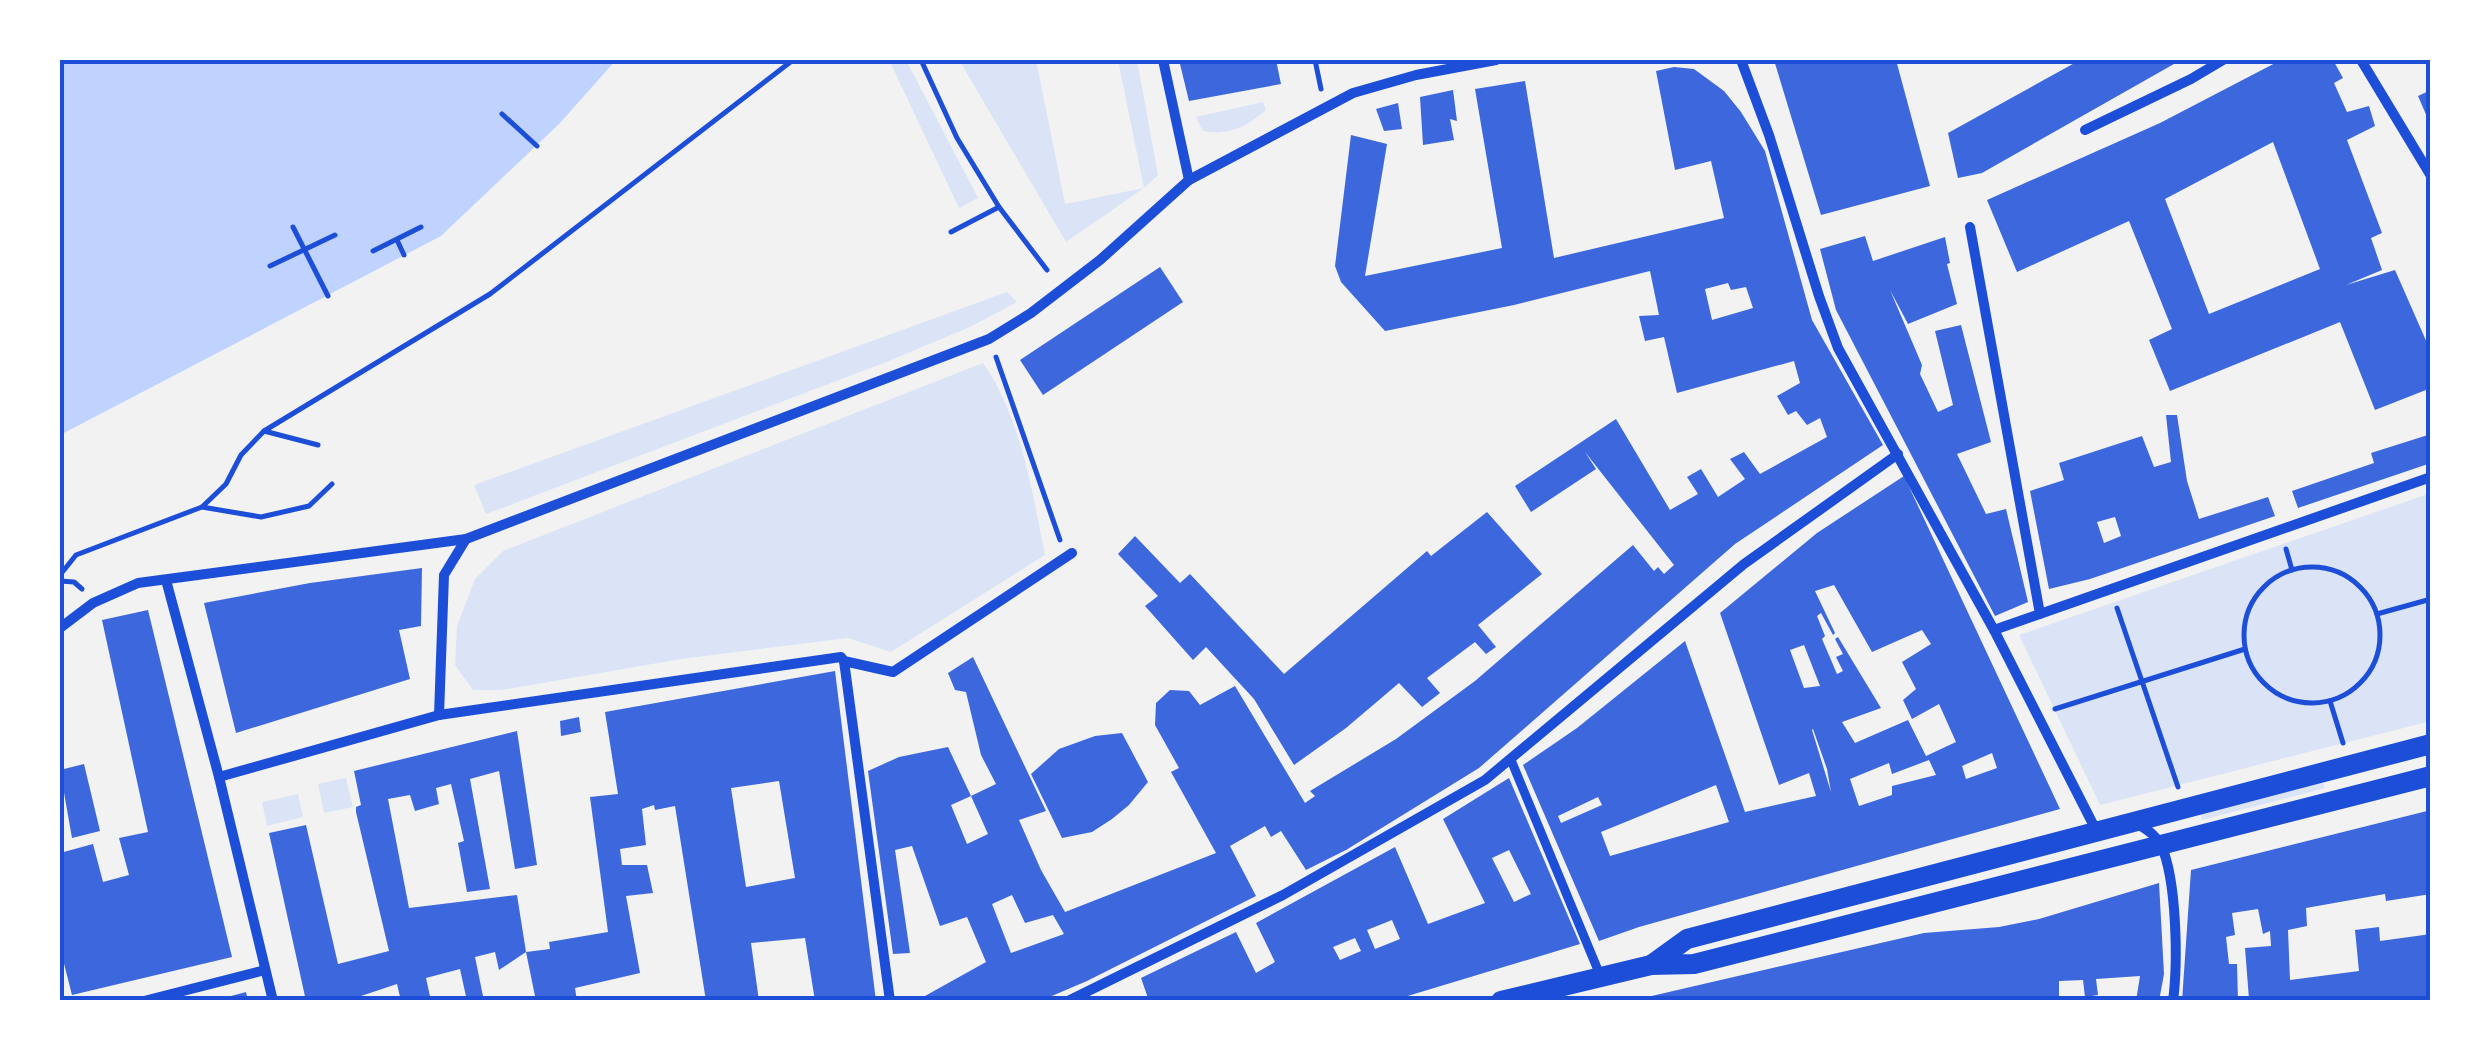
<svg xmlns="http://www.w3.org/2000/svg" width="2491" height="1061" font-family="'Noto Serif',serif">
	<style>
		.green { fill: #dbe4f7 }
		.water { fill: #bfd3fe }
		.building { fill: #3d67dc; fill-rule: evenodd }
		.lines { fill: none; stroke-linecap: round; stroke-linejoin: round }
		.path { stroke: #1d4ed8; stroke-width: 5 }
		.pedestrian { stroke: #1d4ed8; stroke-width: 9 }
		.minor { stroke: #1d4ed8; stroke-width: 10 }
		.secondary { stroke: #1d4ed8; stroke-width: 20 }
		.neatline { fill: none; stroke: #1d4ed8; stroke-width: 4 }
	</style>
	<rect width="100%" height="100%" fill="#f2f2f2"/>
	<g class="green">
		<path d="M889,60H906L978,198L959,208Z"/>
		<path d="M959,60H1036L1065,204L1144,188L1118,60H1137L1158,175L1144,188L1066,242Z"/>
		<path d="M1263,102L1266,110C1247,127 1227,136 1203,131L1196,117Z"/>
		<path d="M1007,292L1017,302L970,327L884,363L486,514L474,485Z"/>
		<path d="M983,363C1021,417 1032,491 1045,555L891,652L848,638L681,659L502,690H473L455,665L457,626L475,579L503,551Z"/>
		<path d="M2431,493V721L2100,805L2019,635Z"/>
		<path d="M346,778L353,807L324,813L318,784Z"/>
		<path d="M2323,783L2325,788L2202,820L2201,813Z"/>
		<path d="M298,794L303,817L267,826L262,802Z"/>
	</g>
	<path class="water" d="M60,60H616L559,124L441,236L60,435Z"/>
	<g class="building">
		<path d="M1179,60H1276L1281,84L1189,101Z"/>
		<path d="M1774,60H1896L1930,186L1821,215Z"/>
		<path d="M2080,60H2181L1982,173L1958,178L1948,133Z"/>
		<path d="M2281,60H2333L2343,78L2334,83L2347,112L2369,106L2375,126L2347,140L2382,233L2371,238L2382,270L2346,285L2395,270L2431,352V388L2375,410L2340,322L2170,391L2149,340L2172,329L2129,221L2017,272L1987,200L2160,123ZM2273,142L2320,269L2209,314L2165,199Z"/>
		<path d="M1674,67L1694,69L1724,91L1741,112L1765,151L1812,320L1883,445L1735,544L1479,768L1346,850L1306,870L1281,831L1271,837L1265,826L1230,846L1256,896L1087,981L1040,1001H916L986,962L967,917L940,926L912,846L895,850L910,953L893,954L868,771L899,757L948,747L971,796L951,805L967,844L988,834L971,796L996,784L981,755L966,692L955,690L948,673L973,657L1046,811L1019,820L1041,870L1065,912L1216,853L1171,772L1179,768L1155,725L1156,703L1170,690L1189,691L1200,705L1235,686L1305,803L1315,796L1310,791L1396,739L1475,681L1633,545L1654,571L1658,567L1664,574L1674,565L1585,452L1596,469L1531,512L1515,486L1616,419L1670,510L1698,494L1687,477L1701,469L1718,497L1745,479L1730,459L1744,452L1760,474L1827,437L1820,418L1807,425L1796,411L1788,415L1777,396L1800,383L1794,361L1677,393L1664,337L1645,341L1639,316L1659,315L1650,271L1514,305L1385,331L1341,282L1335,266L1351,135L1387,144L1365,276L1502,248L1475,89L1525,81L1554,258L1724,218L1711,161L1675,170L1656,71ZM1728,283L1731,290L1746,287L1753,308L1712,320L1705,289ZM1012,895L1025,923L1053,915L1064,934L1011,953L992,904Z"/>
		<path d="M1453,90L1457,121L1450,119L1454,140L1423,145L1420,97Z"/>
		<path d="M2431,90V126L2418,96Z"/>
		<path d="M1398,103L1402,129L1384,131L1376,109Z"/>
		<path d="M1865,236L1873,261L1945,237L1950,263L1947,264L1957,304L1908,324L1890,290L1922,365L1920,374L1938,412L1953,405L1935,331L1961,325L1991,442L1957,454L1986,514L2006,509L2028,602L1995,616L1836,310L1820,249Z"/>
		<path d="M1160,267L1183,302L1043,395L1020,360Z"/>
		<path d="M2166,415H2177L2187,481L2199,519L2268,497L2275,516L2090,579L2049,589L2030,491L2064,480L2059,463L2142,436L2154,467L2171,462ZM2115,517L2121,536L2104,543L2097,522Z"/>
		<path d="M2431,434V463L2298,508L2292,491L2374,463L2371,453Z"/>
		<path d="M1904,476L2060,809L1639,927L1599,941L1523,765L1577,728L1685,641L1745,812L1816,796L1809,773L1779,785L1720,613L1817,533ZM1834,585L1872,652L1922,630L1931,644L1902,662L1916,689L1903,700L1912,719L1939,704L1956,742L1926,756L1908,720L1855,743L1842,722L1881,708L1838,637L1835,639L1843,654L1836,657L1843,671L1837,674L1822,639L1825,636L1817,616L1821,613L1833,635L1835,633L1815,591ZM1804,645L1820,686L1804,688L1790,650ZM1813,729L1827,769L1831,792L1812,730ZM1992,753L1997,768L1966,779L1962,766ZM1929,760L1936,775L1892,786V795L1859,806L1850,779L1889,763L1892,774ZM1716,785L1729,822L1610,856L1601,832ZM1598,797L1602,805L1561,823L1558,816Z"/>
		<path d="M1487,512L1542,574L1478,625L1496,647L1486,654L1475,642L1427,678L1440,693L1422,707L1399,683L1346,728L1294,765L1254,699L1206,647L1193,660L1145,606L1158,596L1118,554L1135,536L1180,583L1190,574L1284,674L1427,551L1431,556Z"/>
		<path d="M422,568L421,626L399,630L410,679L236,733L204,603L310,583Z"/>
		<path d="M148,610L232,957L72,995L60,948V853L93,844L103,882L129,875L119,838L148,832L102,620Z"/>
		<path d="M835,671L876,1001H815L805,938L751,943L759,1001H706L675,806L655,810L654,805L642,809L646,845L620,849L622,865H647L653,893L626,896L640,973L575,988L577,1001H536L526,952L499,970L495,952L475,957L484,1001H467L460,969L426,978L431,1001H401L397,984L361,996L362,1001H306L269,833L306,825L338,964L389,951L356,812V807L361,805L354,771L517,731L537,865L515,869L499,771L470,779L490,889L467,892L458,843L464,841L451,784L436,788L439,804L415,811L410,795L388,799L409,908L517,895L526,952L550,949L549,942L608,932L590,797L618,794L605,712ZM779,781L795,878L746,887L731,788Z"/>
		<path d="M579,717L581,732L561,736L560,721Z"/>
		<path d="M1122,733L1148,782L1129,805L1112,819L1092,832L1062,838L1031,774L1059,749L1095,736Z"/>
		<path d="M84,764L100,831L72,838L60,770Z"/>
		<path d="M1509,778L1580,944L1391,1001H1149L1141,978L1236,932L1256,973L1275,962L1256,923L1395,847L1428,924L1485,903L1443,819ZM1509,850L1531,894L1514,902L1492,858ZM1392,920L1400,939L1375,949L1367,930ZM1355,938L1361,951L1340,960L1333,947Z"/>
		<path d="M2431,810V894L2386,901L2385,894L2306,908L2307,926L2288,930L2290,980L2359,971L2355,930L2379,927L2380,941L2431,934V1001H2292V996L2249,999L2245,948L2271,946L2270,931L2263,934L2258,909L2232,913L2235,935L2226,937L2229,964H2237L2238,1001H2182L2191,870Z"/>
		<path d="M2159,883L2164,974L2159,1001H2136L2140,976L2096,979L2098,995L2085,997L2083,980L2059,981V1000L2057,1001H1630L1924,933L1999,927L2039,919Z"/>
		<path d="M246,992L248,1001H216V1000Z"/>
	</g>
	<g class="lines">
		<g class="path">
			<path d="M921,60L957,138L999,207L1047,270"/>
			<path d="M1315,60L1321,89"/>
			<path d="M502,114L537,146"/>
			<path d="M293,227L328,296"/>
			<path d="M951,232L999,207"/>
			<path d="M397,240L404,255"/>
			<path d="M373,251L421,227"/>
			<path d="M270,266L335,235"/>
			<path d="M996,357L1060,540"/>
			<path d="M264,431L318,445"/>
			<path d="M202,507L261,517L309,506L332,484"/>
			<path d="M2286,549L2292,570"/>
			<circle cx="2312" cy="635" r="68"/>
			<path d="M60,575L76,555L202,507L226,484L241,455L264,431L490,294L793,60"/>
			<path d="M60,581L74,582L82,589"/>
			<path d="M2117,608L2178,787"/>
			<path d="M2377,614L2431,599"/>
			<path d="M2330,701L2343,743"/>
			<path d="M2055,709L2245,649"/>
		</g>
		<path class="pedestrian" d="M1511,760L1600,975"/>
		<g class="minor">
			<path d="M1163,60L1189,180"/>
			<path d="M1741,60L1769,135L1819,296L1838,348L1994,630L2096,830"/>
			<path d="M2361,60L2431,176"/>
			<path d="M2085,130L2191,79L2223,60"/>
			<path d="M1970,227L2040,614"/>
			<path d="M166,580L219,777L273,1001"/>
			<path d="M60,628L93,603L138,583L466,539L989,339L1031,313L1100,260L1189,180L1353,93L1416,75L1496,60"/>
			<path d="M1994,630L2431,477"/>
			<path d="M844,661L890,1001"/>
			<path d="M439,715L444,575L466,539"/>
			<path d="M219,777L439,715L841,657L844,661L893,672L1072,553"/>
			<path d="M2138,824C2147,830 2156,835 2161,845C2177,880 2178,963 2173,1001"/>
			<path d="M144,1001L265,970"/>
			<path d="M1068,1001L1283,895L1485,780L1744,564L1898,454"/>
		</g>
		<g class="secondary">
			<path d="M1651,965L1687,939L2431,744"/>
			<path d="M1501,1001L1651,965L1694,964L2431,776"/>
		</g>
	</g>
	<rect width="2491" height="1061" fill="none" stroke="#ffffff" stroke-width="125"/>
	<rect x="62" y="62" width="2366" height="936" class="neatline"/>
</svg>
